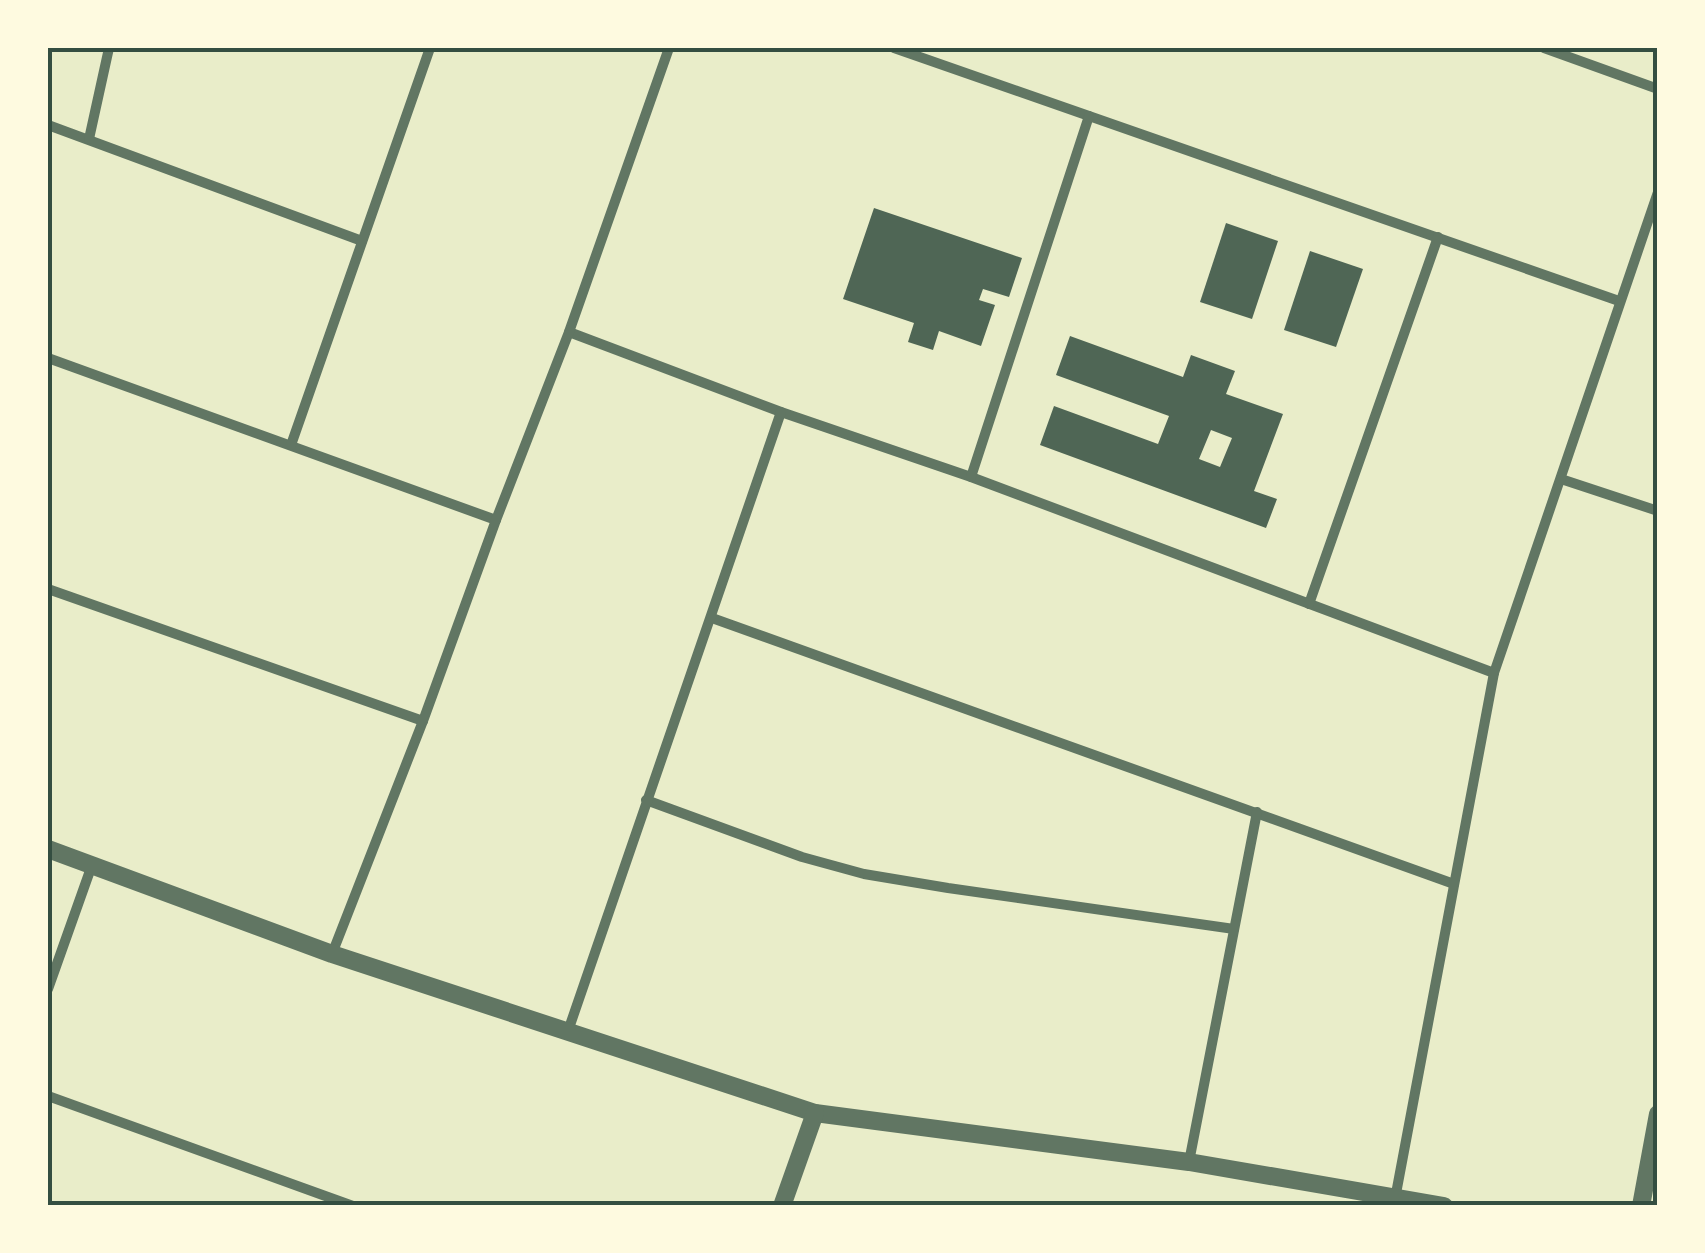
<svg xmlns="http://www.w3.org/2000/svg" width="1705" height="1253" font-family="Raleway,sans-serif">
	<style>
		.building { fill: #4f6655; fill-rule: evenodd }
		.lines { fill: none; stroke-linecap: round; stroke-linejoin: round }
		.minor { stroke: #617663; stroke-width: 10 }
		.tertiary { stroke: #617663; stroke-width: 18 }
		.neatline { fill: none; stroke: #344e41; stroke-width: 4 }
	</style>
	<rect width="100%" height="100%" fill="#e9edc9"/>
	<g class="building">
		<path d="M874,208L1022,258L1009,297L983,289L979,300L995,305L981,346L939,331L933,350L908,342L914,323L843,299Z"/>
		<path d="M1226,223L1278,241L1252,319L1200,302Z"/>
		<path d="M1310,251L1363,269L1336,347L1284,330Z"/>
		<path d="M1070,336L1183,377L1191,355L1235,371L1226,394L1283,414L1254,491L1277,499L1266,528L1040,445L1054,406L1158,444L1169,416L1056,375ZM1211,430L1232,438L1220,467L1199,459Z"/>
	</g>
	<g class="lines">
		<g class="minor">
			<path d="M894,48L1619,301"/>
			<path d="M1544,48L1658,89"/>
			<path d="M48,125L362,241"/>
			<path d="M89,139L109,48"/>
			<path d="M569,332L781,412L971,477L1494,673"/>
			<path d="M48,358L496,520"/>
			<path d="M291,445L430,48"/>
			<path d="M971,477L1089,116"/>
			<path d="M1561,479L1658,511"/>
			<path d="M48,589L423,721"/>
			<path d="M1309,604L1438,237"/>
			<path d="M712,618L1454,884"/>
			<path d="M646,800L802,857L864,874L948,888L1234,929"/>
			<path d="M332,954L423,721L496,520L569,332L669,48"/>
			<path d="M48,989L92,865"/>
			<path d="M568,1031L781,412"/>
			<path d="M48,1096L353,1206"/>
			<path d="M1189,1162L1257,812"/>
			<path d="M1395,1199L1494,673L1658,192"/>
		</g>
		<g class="tertiary">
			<path d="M48,849L332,954L815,1113L1189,1162L1444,1206"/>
			<path d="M782,1206L815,1113"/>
			<path d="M1641,1206L1658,1114"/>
		</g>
	</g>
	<rect width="1705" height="1253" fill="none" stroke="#fefae0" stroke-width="100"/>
	<rect x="50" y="50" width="1605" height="1153" class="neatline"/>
</svg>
